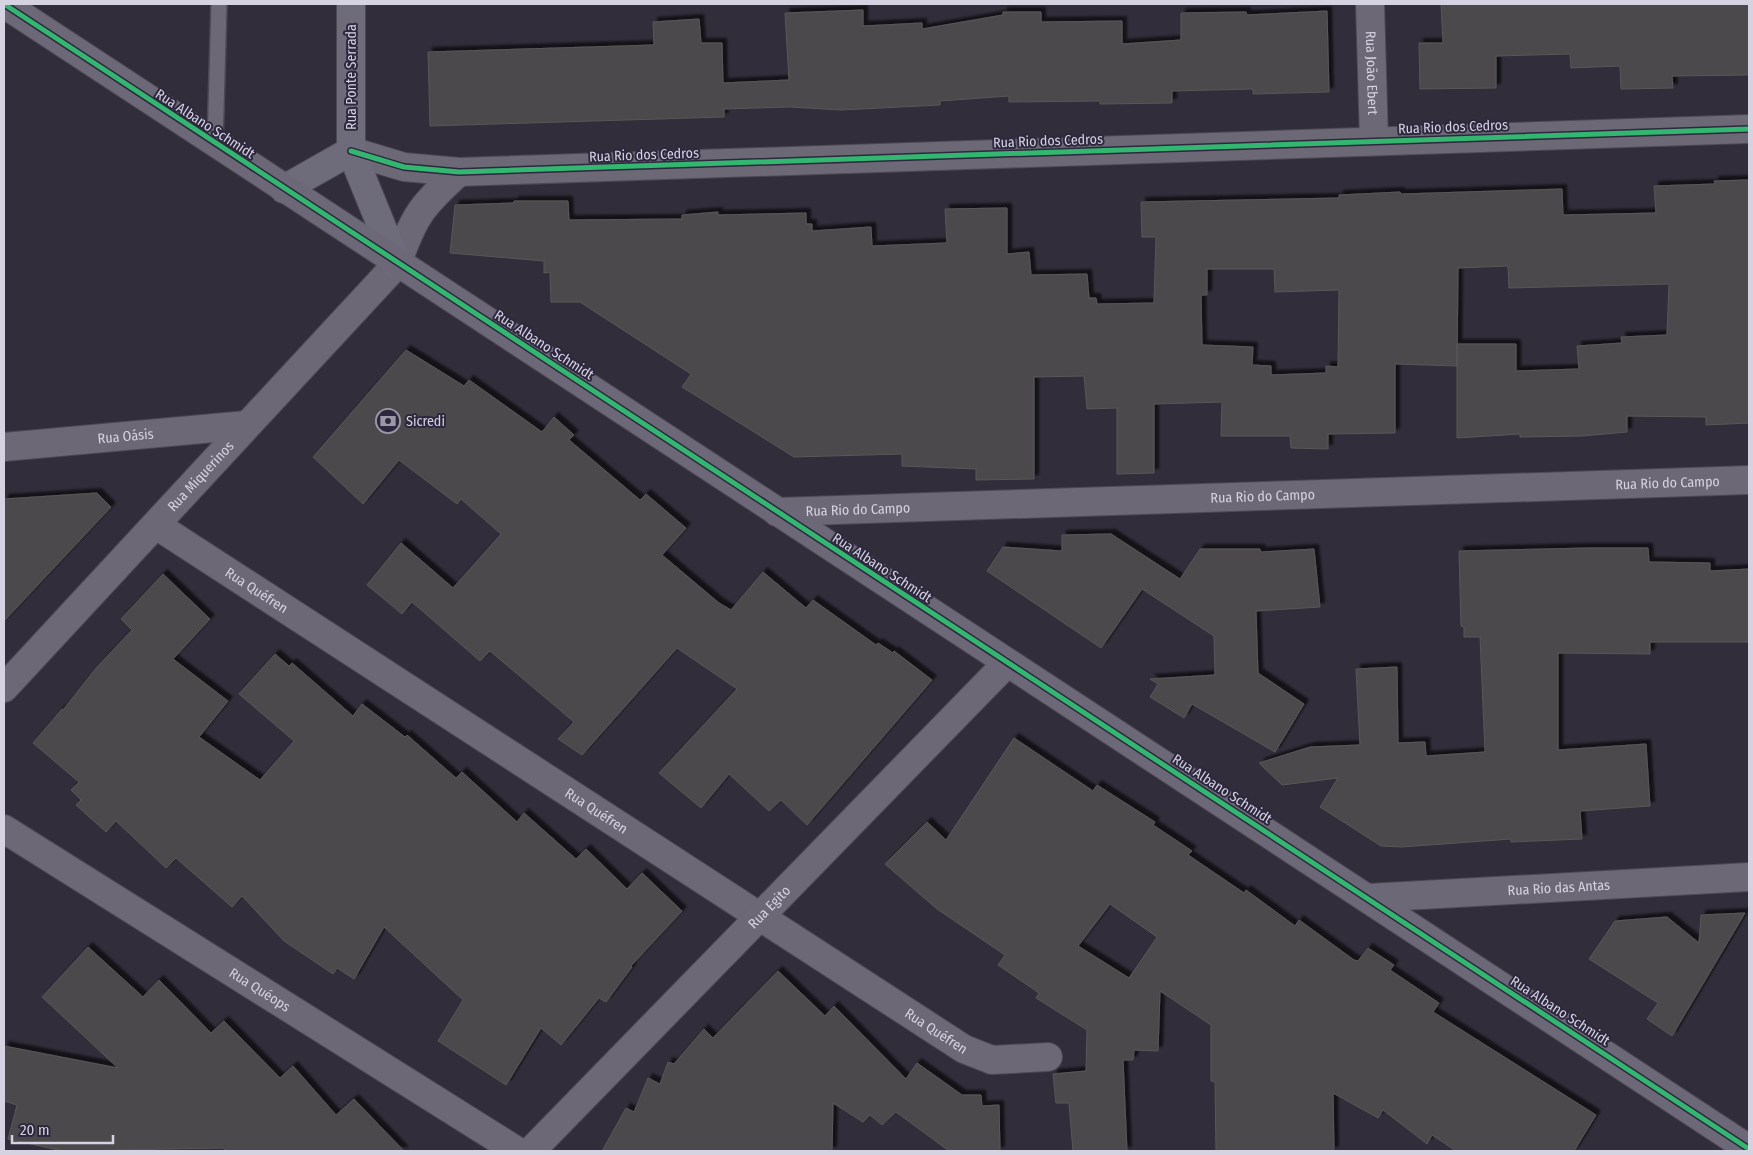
<svg xmlns="http://www.w3.org/2000/svg" width="1753" height="1155" font-family="'Fira Sans Condensed',sans-serif">
	<style>
		.building { fill: #4c494c; stroke: #5a5658; fill-rule: evenodd; filter: url(#shadow) }
		.lines { fill: none; stroke-linecap: round; stroke-linejoin: round }
		.lane-casing { stroke: #4c4854; stroke-width: 18 }
		.street-casing { stroke: #4c4854; stroke-width: 30 }
		.secondary-casing { stroke: #4c4854; stroke-width: 30 }
		.primary-casing { stroke: #4c4854; stroke-width: 30 }
		.lane { stroke: #6c6876; stroke-width: 15 }
		.street { stroke: #6c6876; stroke-width: 28 }
		.secondary { stroke: #6e6b7a; stroke-width: 28 }
		.primary { stroke: #6c6877; stroke-width: 28 }
		.cycleway-casing { stroke: #2e283f; stroke-width: 8 }
		.cycleway { stroke: #33b770; stroke-width: 5 }
		.labels { text-anchor: middle; dominant-baseline: central; stroke-width: 4; stroke-linejoin: round; paint-order: stroke }
		.street-label { font-size: 14px; fill: #d5d2e1; stroke: #2e283f }
		.poi-label { font-size: 14px; fill: #d5d2e1; stroke: #2e283f; text-anchor: start }
	</style>
	<defs>
		<filter id="shadow"><feDropShadow dx="4.5" dy="-4.5" stdDeviation="1" flood-color="#0009"/></filter>
	</defs>
	<rect width="100%" height="100%" fill="#312d3a"/>
	<g class="building">
		<path d="M1441,4H1749V75L1672,76L1673,88L1621,89L1620,66L1571,68L1570,54L1496,56V88L1420,89L1419,43H1443Z"/>
		<path d="M863,10V26L922,23V29L1003,15V12H1041V22L1122,21V44L1181,40V13L1246,12L1247,15L1327,11L1329,92L1253,94V89L1172,91V103L1100,104V101L1009,102V96L940,101V105L841,110L790,107L724,109V117L430,126L428,52L654,45L653,22L699,19L701,43H722L723,83L789,80L785,13Z"/>
		<path d="M1749,180V423L1706,425V417L1627,416V432L1583,436L1520,437V434L1457,438V344H1516V371L1579,369L1577,346L1622,343L1621,337L1667,335L1669,284L1509,288L1508,266L1458,268L1457,366L1395,364V433L1328,434V449L1291,448L1290,436H1221L1222,402L1154,404V473L1117,474V408L1087,409L1084,376L1034,377V479L976,480V469L902,466V454L794,457L682,387L691,374L580,302H551L550,272L544,273V261L450,253L455,205L514,203V201H568L569,220L682,219V215L718,212V215L806,213V224H812V231L871,227L872,246L947,243L945,209L1007,208V254L1029,252L1031,275L1087,274L1089,298H1096L1097,304L1154,303L1156,237H1142L1141,202L1339,198V195L1400,192L1401,194L1562,189L1563,215L1656,213L1654,186L1715,184L1714,181ZM1207,269H1274L1275,292L1339,290L1338,367L1326,366V373L1271,375V366L1252,365L1253,347L1202,345L1201,295H1207Z"/>
		<path d="M406,350L464,386L469,380L542,432L554,417L574,435L569,440L640,500L646,494L686,528L662,555L719,603L731,610L763,572L806,608L813,600L876,645L878,643L893,653L894,651L932,680L807,825L781,800L769,811L729,774L701,808L659,773L737,689L677,648L582,755L558,739L574,722L490,651L480,661L412,602L402,614L367,585L401,543L453,588L501,534L461,499L457,504L399,460L363,504L313,457Z"/>
		<path d="M97,493L111,507L4,621V499Z"/>
		<path d="M1111,534L1180,579L1200,549H1260L1261,552L1314,549L1320,607L1256,611L1258,673L1304,704L1275,752L1192,704L1184,718L1150,697L1158,684L1150,679L1215,675L1214,636L1142,589L1101,648L987,571L1003,547L1062,551V535Z"/>
		<path d="M1588,548H1648L1649,562L1710,563V571L1749,569V642H1650V654L1558,653V750L1646,744L1650,806L1580,811L1582,839L1511,842V839L1402,847L1381,846L1320,807L1338,778L1282,785L1259,763L1310,747L1360,745L1356,669L1397,667L1398,743L1425,742L1426,756L1485,752L1480,637H1464V627L1461,626L1459,551Z"/>
		<path d="M163,574L210,619L173,659L228,701L199,737L260,780L294,741L239,694L275,654L289,666L292,663L353,716L362,704L405,737L407,735L456,778L462,772L517,822L524,813L576,859L586,849L627,889L642,873L682,911L631,966L632,967L606,1002L599,998L561,1045L541,1028L506,1085L438,1041L463,1000L384,927L354,979L337,968L333,974L284,941L242,896L232,907L176,858L166,868L116,821L106,832L76,805L81,800L71,790L79,782L33,743L62,709L63,710L97,667L132,630L121,619Z"/>
		<path d="M1014,738L1093,791L1097,785L1155,822L1153,825L1192,851L1188,855L1244,893L1246,890L1295,926L1299,920L1354,960L1358,961L1368,948L1394,965L1390,970L1439,1003L1433,1012L1596,1115L1574,1151H1456L1432,1135L1427,1144L1383,1110L1378,1118L1333,1093L1334,1151H1216L1215,1082L1211,1081V1025L1160,991L1158,1051L1134,1050L1133,1060H1123L1127,1151H1073L1069,1103H1056L1053,1074L1086,1071L1087,1030L1036,998L1039,993L998,965L1005,955L937,909L885,864L927,822L946,840ZM1110,904L1157,937L1129,978L1078,946Z"/>
		<path d="M1745,913L1672,1036L1647,1019L1658,1003L1589,959L1615,921L1667,917L1699,943L1701,915Z"/>
		<path d="M88,947L143,997L159,980L211,1033L224,1021L280,1078L293,1066L336,1115L354,1099L404,1151H226L223,1148L63,1151L8,1139L17,1105L4,1101V1046L118,1068L42,997Z"/>
		<path d="M778,971L825,1016L834,1006L906,1079L917,1063L962,1095H981L982,1106L999,1105L1000,1151H949L896,1112L882,1125L870,1115L863,1122L833,1103L832,1151H602L626,1108L634,1112L648,1078L660,1084L668,1062L674,1064L704,1029L713,1038Z"/>
	</g>
	<g class="lines">
		<defs>
			<path id="lane" d="M215,144L219,4"/>
			<g id="street">
				<path id="s1" d="M1370,4L1374,141"/>
				<path d="M351,151L404,167L459,172L1749,129"/>
				<path id="s2" d="M4,447L247,425"/>
				<path id="s3" d="M777,512L1749,480"/>
				<path id="s4" d="M156,525L964,1049L992,1060L1048,1057"/>
				<path id="s5" d="M4,688L397,264C414,216 421,206 459,172"/>
				<path id="s6" d="M4,829L517,1151"/>
				<path id="s7" d="M1368,898L1749,877"/>
				<path id="s8" d="M531,1151L1007,663"/>
			</g>
			<g id="secondary">
				<path d="M351,4V151L397,264"/>
				<path d="M284,189L351,151"/>
			</g>
			<path id="primary" d="M4,4L1749,1149"/>
		</defs>
		<use href="#lane" class="lane-casing"/>
		<use href="#street" class="street-casing"/>
		<use href="#secondary" class="secondary-casing"/>
		<use href="#primary" class="primary-casing"/>
		<use href="#lane" class="lane"/>
		<use href="#street" class="street"/>
		<use href="#secondary" class="secondary"/>
		<use href="#primary" class="primary"/>
		<defs>
			<g id="cycleway">
				<path d="M4,4L1749,1149"/>
				<path d="M351,151L404,167L459,172L1749,129"/>
			</g>
		</defs>
		<use href="#cycleway" class="cycleway-casing"/>
		<use href="#cycleway" class="cycleway"/>
	</g>
	<defs>
		<symbol id="bank-ring" viewBox="-11 -11 22 22"><circle r="9.5" fill="#2e283f" stroke="#9c98a7" stroke-width="1.5"/><path d="M-6-4H6V4H-6ZM0-2.3a2.3 2.3 0 1 0 0 4.6a2.3 2.3 0 1 0 0-4.6Z" fill="#9c98a7"/></symbol>
	</defs>
	<g fill-rule="evenodd">
		<use href="#bank-ring" x="374" y="407" width="28" height="28"/>
	</g>
	<g class="labels">
		<g class="street-label">
			<text stroke="none"><textPath href="#s1" startOffset="69">Rua João Ebert</textPath></text>
			<text transform="translate(351 77) rotate(-90)">Rua Ponte Serrada</text>
			<text transform="translate(205 124) rotate(33)">Rua Albano Schmidt</text>
			<text transform="translate(1453 127) rotate(-2)">Rua Rio dos Cedros</text>
			<text transform="translate(1048 141) rotate(-2)">Rua Rio dos Cedros</text>
			<text transform="translate(644 155) rotate(-2)">Rua Rio dos Cedros</text>
			<text transform="translate(544 345) rotate(33)">Rua Albano Schmidt</text>
			<text stroke="none"><textPath href="#s2" startOffset="122">Rua Oásis</textPath></text>
			<text stroke="none"><textPath href="#s5" startOffset="289">Rua Miquerinos</textPath></text>
			<text stroke="none"><textPath href="#s3" startOffset="891">Rua Rio do Campo</textPath></text>
			<text stroke="none"><textPath href="#s3" startOffset="486">Rua Rio do Campo</textPath></text>
			<text stroke="none"><textPath href="#s3" startOffset="81">Rua Rio do Campo</textPath></text>
			<text transform="translate(882 568) rotate(33)">Rua Albano Schmidt</text>
			<text stroke="none"><textPath href="#s4" startOffset="120">Rua Quéfren</textPath></text>
			<text transform="translate(1222 789) rotate(33)">Rua Albano Schmidt</text>
			<text stroke="none"><textPath href="#s4" startOffset="525">Rua Quéfren</textPath></text>
			<text stroke="none"><textPath href="#s7" startOffset="191">Rua Rio das Antas</textPath></text>
			<text stroke="none"><textPath href="#s8" startOffset="341">Rua Egito</textPath></text>
			<text stroke="none"><textPath href="#s6" startOffset="302">Rua Quéops</textPath></text>
			<text transform="translate(1560 1011) rotate(33)">Rua Albano Schmidt</text>
			<text stroke="none"><textPath href="#s4" startOffset="930">Rua Quéfren</textPath></text>
		</g>
		<g class="poi-label">
			<text x="406" y="421">Sicredi</text>
		</g>
	</g>
	<rect width="1753" height="1155" fill="none" stroke="#d5d2e1" stroke-width="10"/>
	<path d="M12 1135v8h101v-8" fill="none" stroke="#d5d2e1" stroke-width="2.5"/>
	<text x="20" y="1135" font-size="15" fill="#d5d2e1" stroke="#2e283f" stroke-width="4" paint-order="stroke">20 m</text>
</svg>
